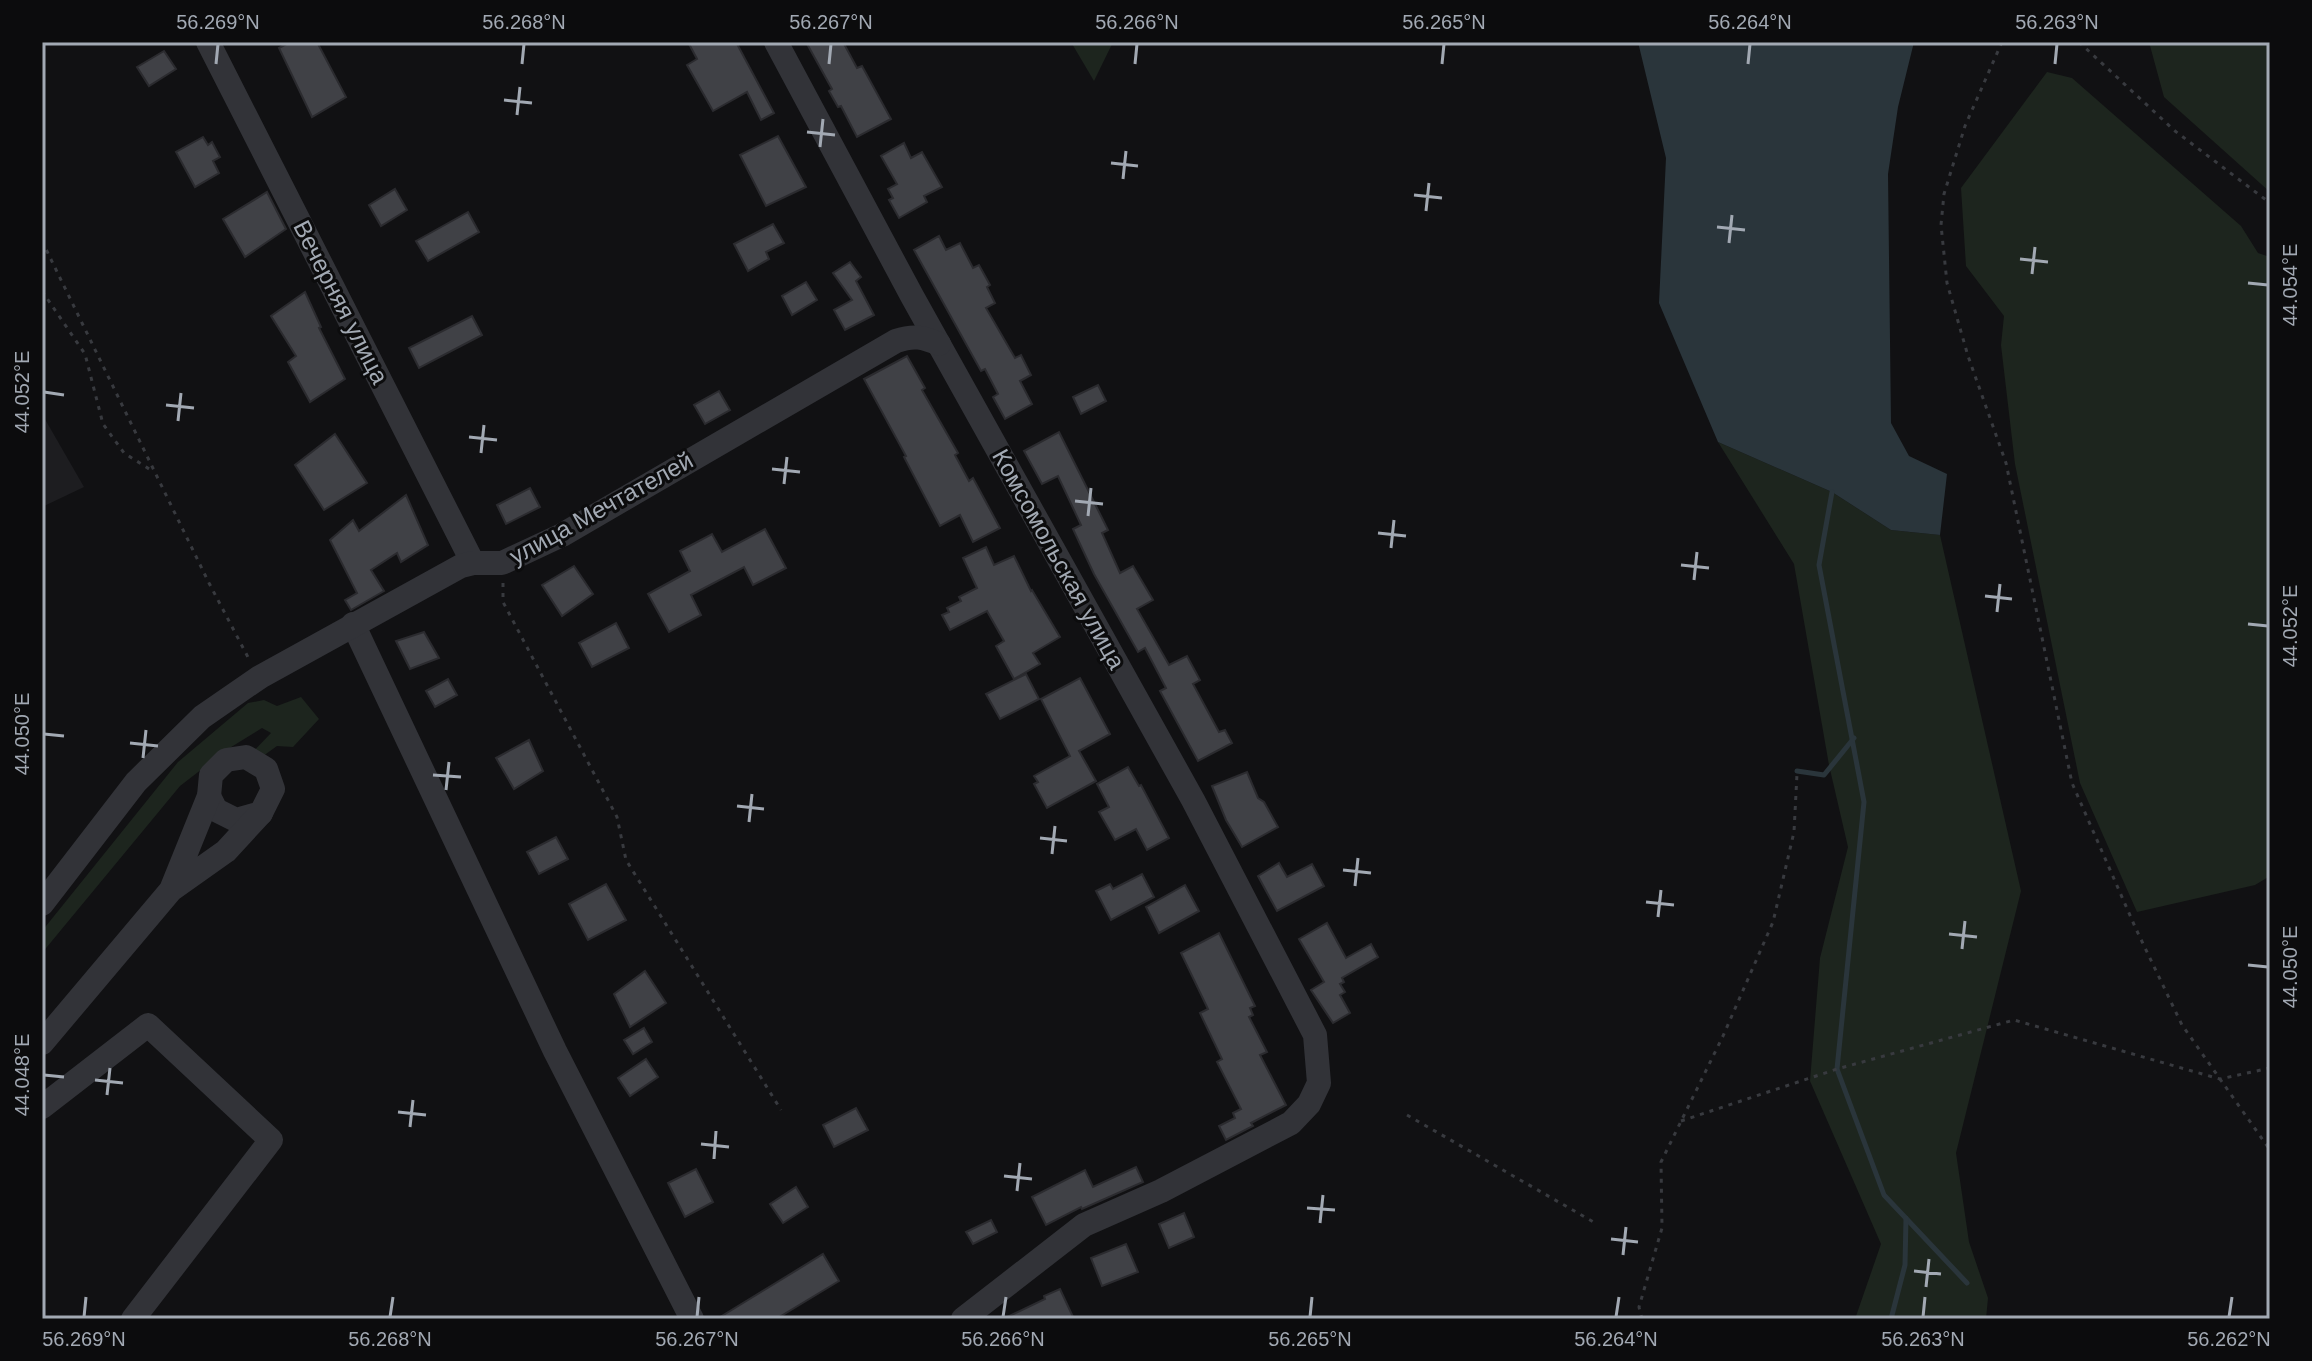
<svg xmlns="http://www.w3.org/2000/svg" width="2312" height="1361" font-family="Arial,sans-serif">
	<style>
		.built { fill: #1d1d20 }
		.green { fill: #1d251e }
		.water { fill: #2a353b }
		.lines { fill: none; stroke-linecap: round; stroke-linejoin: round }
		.stream { stroke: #2a353b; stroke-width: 5 }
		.building { fill: #404146; stroke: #2b2b2f; stroke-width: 2 }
		.path { stroke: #383a3f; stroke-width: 3; stroke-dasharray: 4 6; stroke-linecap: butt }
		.minor { stroke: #323338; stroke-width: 24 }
		.ticks { fill: none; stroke: #a2a9b3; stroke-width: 3 }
		.labels { text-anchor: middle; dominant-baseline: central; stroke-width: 6; stroke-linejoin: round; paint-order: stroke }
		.street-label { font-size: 24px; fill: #a2a9b3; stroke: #0c0c0d }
		.neatline { fill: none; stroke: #a2a9b3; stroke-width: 3 }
		.ticks-label { font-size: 20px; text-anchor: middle; fill: #a2a9b3 }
	</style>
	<rect width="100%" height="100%" fill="#111113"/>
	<path class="built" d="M42,414L84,487L42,507Z"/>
	<g class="green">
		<path d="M1071,42H1113L1094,81Z"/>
		<path d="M2149,42H2270V192L2164,97Z"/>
		<path d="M2047,72L2072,78L2241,226L2258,253L2270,257V876L2255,885L2137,912L2080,783L2015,464L2001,345L2004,316L1966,266L1961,188Z"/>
		<path d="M1718,442L1832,492L1891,530L1940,535L2021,891L1956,1153L1969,1242L1988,1298L1986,1319H1855L1881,1244L1810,1081L1820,958L1848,847L1829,765L1794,564Z"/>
		<path d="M301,697L319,719L293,747L277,746L259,759L251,754L271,733L262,728L228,749L180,786L42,953V931L178,762L248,703L264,700L277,706Z"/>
	</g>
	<path class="water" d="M1638,42H1914L1898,107L1888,174L1891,423L1909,456L1947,474L1940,535L1891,530L1832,492L1718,442L1659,303L1666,158Z"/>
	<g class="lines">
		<g class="stream">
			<path d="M1832,492L1819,565L1864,802L1837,1069L1884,1195L1967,1283"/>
			<path d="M1797,771L1824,775L1854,738"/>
			<path d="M1891,1319L1905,1265L1906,1218"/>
		</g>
	</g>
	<g class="building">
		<path d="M290,42H317L346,97L312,117L279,48Z"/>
		<path d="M688,42H736L774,113L761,120L747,92L713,111L687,65L697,59Z"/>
		<path d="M806,42H843L857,68L862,66L891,119L857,137L841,106L838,107L829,91L832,89Z"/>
		<path d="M164,51L176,69L149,86L137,67Z"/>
		<path d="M778,136L806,187L766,206L740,155Z"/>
		<path d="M203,137L208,145L212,142L220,157L213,161L219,173L195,187L176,152Z"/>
		<path d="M904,143L911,158L922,152L942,187L924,196L927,202L899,218L889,200L893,198L888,189L897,184L881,156Z"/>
		<path d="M395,189L407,210L381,226L369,205Z"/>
		<path d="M267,192L286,229L245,257L223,219Z"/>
		<path d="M468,212L479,232L428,261L416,241Z"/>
		<path d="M773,224L784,243L766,252L769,259L748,271L734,244Z"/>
		<path d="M939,236L946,250L960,243L973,268L979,265L990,285L987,287L995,303L986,308L1015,358L1021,355L1031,375L1020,381L1032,404L1005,419L993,397L998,394L985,369L981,371L914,250Z"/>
		<path d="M850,262L861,277L856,281L874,315L845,330L834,310L852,300L833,273Z"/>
		<path d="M806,282L817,300L792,315L782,296Z"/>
		<path d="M305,292L321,327L319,328L345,379L310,402L288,362L296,356L271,316Z"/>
		<path d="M472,316L482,335L419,368L409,348Z"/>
		<path d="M907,356L925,388L922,390L958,453L955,455L969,481L973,478L1000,528L973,542L960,515L940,526L904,457L906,456L864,379Z"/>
		<path d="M1098,385L1106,401L1081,414L1073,397Z"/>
		<path d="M719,391L730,410L705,424L694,405Z"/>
		<path d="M1059,432L1108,530L1102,533L1120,573L1133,566L1153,600L1137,609L1169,665L1187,656L1200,680L1193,684L1219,732L1225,730L1232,743L1198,761L1160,691L1166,688L1145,648L1138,652L1094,574L1073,529L1081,525L1058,476L1042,484L1024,451Z"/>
		<path d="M335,434L367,483L324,510L295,465Z"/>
		<path d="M530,488L540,507L506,524L497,505Z"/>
		<path d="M406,495L428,545L401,562L397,553L371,570L384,591L351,610L345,600L357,593L330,540L353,520L359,531Z"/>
		<path d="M765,529L786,568L753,585L744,567L691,595L701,615L669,632L648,594L690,571L680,551L712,534L722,552Z"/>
		<path d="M986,547L994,565L1014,556L1031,591L1032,590L1060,637L1033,653L1040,664L1014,679L996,646L1004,641L987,611L950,630L942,615L949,612L947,608L961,601L959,597L977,588L963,558Z"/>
		<path d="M574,566L593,594L562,616L542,585Z"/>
		<path d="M616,623L629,648L592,667L579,643Z"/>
		<path d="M424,632L439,658L410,669L396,641Z"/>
		<path d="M1026,674L1039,699L1000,719L986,694Z"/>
		<path d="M1080,678L1110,734L1079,751L1096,781L1047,808L1034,784L1038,782L1034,776L1070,756L1041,699Z"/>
		<path d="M448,679L457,695L435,707L426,691Z"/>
		<path d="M529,740L543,771L514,789L496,758Z"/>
		<path d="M1128,767L1139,786L1141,785L1169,838L1147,850L1136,829L1115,840L1099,812L1109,807L1097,784Z"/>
		<path d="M1247,772L1258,798L1264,802L1278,827L1242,847L1226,820L1212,786Z"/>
		<path d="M556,837L568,859L539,874L527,852Z"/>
		<path d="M1279,863L1287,877L1312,864L1324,886L1277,911L1258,876Z"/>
		<path d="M1142,874L1154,897L1111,920L1096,891L1110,884L1113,889Z"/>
		<path d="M606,884L626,920L588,940L569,904Z"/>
		<path d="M1185,885L1199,911L1159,933L1146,907Z"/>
		<path d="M1327,923L1346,958L1371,944L1378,957L1342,978L1344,982L1340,984L1345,992L1340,995L1350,1013L1333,1023L1311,990L1324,982L1299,939Z"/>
		<path d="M1219,933L1255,1006L1250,1008L1253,1015L1249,1017L1267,1052L1260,1055L1286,1105L1251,1123L1253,1126L1226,1140L1219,1126L1235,1118L1233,1113L1241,1109L1217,1062L1222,1059L1200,1013L1208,1009L1181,953Z"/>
		<path d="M645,971L666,1003L630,1027L614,994Z"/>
		<path d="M644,1028L652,1042L633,1054L624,1040Z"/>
		<path d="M646,1059L658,1077L630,1096L618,1078Z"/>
		<path d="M856,1108L868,1130L834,1147L823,1125Z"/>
		<path d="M1136,1167L1143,1182L1082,1209L1081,1207L1046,1225L1032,1197L1085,1170L1093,1187Z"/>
		<path d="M696,1169L713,1202L685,1217L668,1183Z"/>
		<path d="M796,1187L808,1207L783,1223L770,1204Z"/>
		<path d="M1184,1213L1194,1237L1169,1248L1159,1224Z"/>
		<path d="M991,1220L997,1232L973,1244L966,1232Z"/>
		<path d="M1126,1244L1138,1272L1102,1286L1091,1258Z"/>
		<path d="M823,1254L839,1281L776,1319H717Z"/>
		<path d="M1060,1289L1074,1319H1003L1045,1299L1044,1296Z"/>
	</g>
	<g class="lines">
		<g class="path">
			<path d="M2002,42L1965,126L1944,194L1941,225L1947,283L1968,356L2006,463L2072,783L2136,929L2182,1025L2270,1150"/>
			<path d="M2079,42L2175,131L2270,203"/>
			<path d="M42,241L209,583L250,661"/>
			<path d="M42,291L85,354L103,424L124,453L154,472"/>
			<path d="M503,583V602L617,817L626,860L781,1110"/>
			<path d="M1407,1115L1597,1224"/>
			<path d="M1681,1121L1837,1069L2014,1020L2220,1079L2270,1068"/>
			<path d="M1642,1319L1639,1307L1662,1228L1661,1162L1723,1036L1773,922L1794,832L1797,774"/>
		</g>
		<g class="minor">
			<path d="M208,42L473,563"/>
			<path d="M776,42L912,296L1193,800L1315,1035L1319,1083L1309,1104L1291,1123L1161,1191L1084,1225L963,1319"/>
			<path d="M353,624L555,1051L692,1319"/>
			<path d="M209,796L216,810L236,820L261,813"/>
			<path d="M42,904L136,782L202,717L260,677L461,566L473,563H502L562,535L896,341C914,335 923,337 939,344"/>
			<path d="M42,1043L171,890L226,851L261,813L273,789L266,769L246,757L226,760L211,775L209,796L171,890"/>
			<path d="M42,1107L148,1025L271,1140L133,1319"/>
		</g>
	</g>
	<path class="ticks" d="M216,64L218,44M522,64L524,44M829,64L831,44M1135,64L1137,44M1442,64L1444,44M1748,64L1750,44M2055,64L2057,44M504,100L532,103M517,115L520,87M807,132L835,135M820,147L823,119M1111,163L1138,166M1123,179L1126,151M1414,195L1442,198M1426,211L1429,183M1717,227L1745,230M1729,243L1732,215M2020,259L2048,262M2032,274L2035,247M2248,283L2268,285M44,392L64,395M166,405L194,408M178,421L181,393M469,437L497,440M481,453L484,425M772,469L800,472M784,484L787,457M1075,501L1103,504M1088,516L1091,488M1378,533L1406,536M1391,548L1394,520M1681,565L1709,568M1694,580L1697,552M1985,596L2012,599M1997,612L2000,584M2248,624L2268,626M44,734L64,736M130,743L158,746M143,758L146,730M433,775L461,777M446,790L449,762M737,806L764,809M749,822L752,794M1040,838L1067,841M1052,854L1055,826M1343,870L1371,873M1355,886L1358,858M1646,902L1674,905M1658,917L1661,890M1949,934L1977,937M1962,949L1965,921M2248,965L2268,967M44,1075L64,1077M95,1080L123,1083M107,1095L110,1068M398,1112L426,1115M410,1127L413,1100M701,1144L729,1147M714,1159L716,1131M1004,1176L1032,1179M1017,1191L1020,1163M1307,1208L1335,1210M1320,1223L1323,1195M1611,1239L1638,1242M1623,1255L1626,1227M1914,1271L1941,1274M1926,1287L1929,1259M84,1317L86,1297M390,1317L393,1297M697,1317L699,1297M1003,1317L1006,1297M1310,1317L1312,1297M1616,1317L1619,1297M1923,1317L1925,1297M2229,1317L2232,1297"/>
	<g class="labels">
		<g class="street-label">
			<text transform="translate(341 302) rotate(63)">Вечерняя улица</text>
			<text transform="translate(601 508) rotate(-29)">улица Мечтателей</text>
			<text transform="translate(1059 559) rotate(61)">Комсомольская улица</text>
		</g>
	</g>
	<rect width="2312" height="1361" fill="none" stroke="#0c0c0d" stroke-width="88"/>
	<rect x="44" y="44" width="2224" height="1273" class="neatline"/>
	<g class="ticks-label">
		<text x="218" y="29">56.269°N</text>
		<text x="524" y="29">56.268°N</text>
		<text x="831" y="29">56.267°N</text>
		<text x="1137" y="29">56.266°N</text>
		<text x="1444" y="29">56.265°N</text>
		<text x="1750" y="29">56.264°N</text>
		<text x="2057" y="29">56.263°N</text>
		<text transform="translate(2290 285) rotate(-90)" y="7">44.054°E</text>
		<text transform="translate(22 392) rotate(-90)" y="7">44.052°E</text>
		<text transform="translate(2290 626) rotate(-90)" y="7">44.052°E</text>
		<text transform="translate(22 734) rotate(-90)" y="7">44.050°E</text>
		<text transform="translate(2290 967) rotate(-90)" y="7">44.050°E</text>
		<text transform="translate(22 1075) rotate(-90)" y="7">44.048°E</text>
		<text x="84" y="1346">56.269°N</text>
		<text x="390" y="1346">56.268°N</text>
		<text x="697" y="1346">56.267°N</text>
		<text x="1003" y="1346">56.266°N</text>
		<text x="1310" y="1346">56.265°N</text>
		<text x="1616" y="1346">56.264°N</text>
		<text x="1923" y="1346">56.263°N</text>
		<text x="2229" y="1346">56.262°N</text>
	</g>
</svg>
